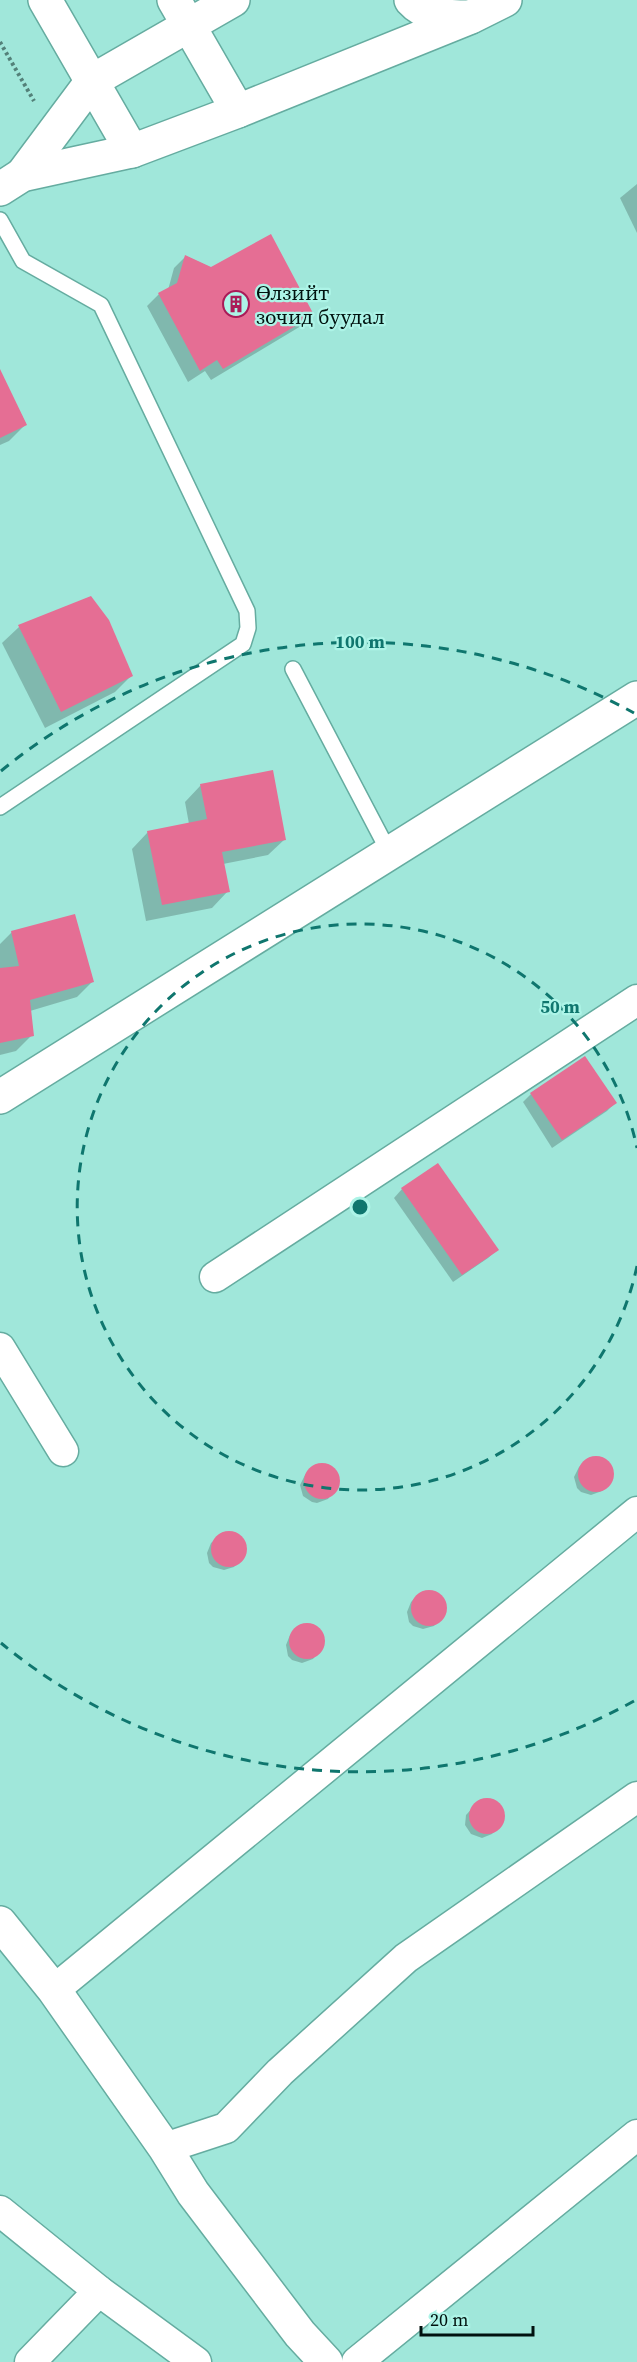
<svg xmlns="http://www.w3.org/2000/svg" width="637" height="2362" font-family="'Source Serif 4',serif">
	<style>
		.shadow { fill: #0003 }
		.building { fill: #e56e94 }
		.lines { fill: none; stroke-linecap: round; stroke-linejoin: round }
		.service-casing { stroke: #65aca0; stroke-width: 18 }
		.minor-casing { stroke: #65aca0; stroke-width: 33 }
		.tertiary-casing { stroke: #65aca0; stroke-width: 36 }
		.secondary-casing { stroke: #65aca0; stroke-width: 36 }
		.path { stroke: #538179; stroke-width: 4; stroke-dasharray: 3 3; stroke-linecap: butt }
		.service { stroke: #fff; stroke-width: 15 }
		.minor { stroke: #fff; stroke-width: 30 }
		.tertiary { stroke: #fff; stroke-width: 33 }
		.secondary { stroke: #fff; stroke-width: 33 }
		.ring { fill: none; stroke: #0f766e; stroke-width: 3; stroke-dasharray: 10 8 }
		.labels { text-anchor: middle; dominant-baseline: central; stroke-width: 4.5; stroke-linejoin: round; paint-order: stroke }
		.poi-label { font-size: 21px; fill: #00120f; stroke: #adf4e7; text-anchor: start }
		.centre { fill: #0f766e; stroke: #adf4e7; stroke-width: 3 }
		.ring-label { font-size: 18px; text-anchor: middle; font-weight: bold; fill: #0f766e; stroke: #adf4e7; stroke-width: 4.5; stroke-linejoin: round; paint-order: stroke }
	</style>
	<rect width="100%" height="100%" fill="#a0e7da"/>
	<g class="shadow">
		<path d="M637,184V233L620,198Z"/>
		<path d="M186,256L312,315L301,326L211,380L205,371L188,382L147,306L159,294L168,290L174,268Z"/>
		<path d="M0,373L26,424L9,441L0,445Z"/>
		<path d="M90,597L131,676L115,692L45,728L2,643L19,627Z"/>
		<path d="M201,785L285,839L268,855L223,864L228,891L212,908L146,921L132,849L148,832L189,824L185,802Z"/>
		<path d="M12,932L93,981L77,997L30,1011L32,1035L16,1051L0,1055V944Z"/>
		<path d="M531,1094L615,1103L607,1111L552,1148L523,1102Z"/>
		<path d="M402,1189L497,1250L488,1258L453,1282L394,1198Z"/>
		<path d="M599,1457L608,1462L611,1466L612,1477L602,1491L591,1495L581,1492L577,1488L574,1477L579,1467L588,1459Z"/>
		<path d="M325,1465L329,1466L337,1474L338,1484L328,1499L317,1503L312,1502L303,1496L300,1485L305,1475L309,1470L314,1467Z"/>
		<path d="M225,1532L241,1537L245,1552L234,1567L224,1570L213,1567L209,1563L207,1553L211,1543Z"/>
		<path d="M431,1591L444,1600L445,1611L434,1626L423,1629L413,1626L409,1622L407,1612L411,1602L420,1593Z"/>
		<path d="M310,1625L319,1630L322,1634L324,1645L313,1659L302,1663L292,1660L288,1656L286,1645L290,1635L299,1627Z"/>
		<path d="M489,1800L499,1804L503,1820L492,1834L482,1838L471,1834L465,1825L466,1815L478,1802Z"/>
	</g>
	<g class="building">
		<path d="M271,234L314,315L223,369L217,360L200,371L158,293L177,283L185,255L211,267Z"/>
		<path d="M0,369L27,425L0,438Z"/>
		<path d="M91,596L109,620L133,676L61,712L18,625Z"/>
		<path d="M273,770L286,840L222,852L230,892L162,905L147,831L207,819L200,784Z"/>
		<path d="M75,914L94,982L30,1000L34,1036L0,1043V968L19,966L11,931Z"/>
		<path d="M585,1056L617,1103L562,1140L530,1093Z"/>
		<path d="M438,1163L499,1250L462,1275L401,1188Z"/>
		<circle cx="596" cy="1474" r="18"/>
		<circle cx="322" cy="1481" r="18"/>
		<circle cx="229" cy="1549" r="18"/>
		<circle cx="429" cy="1608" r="18"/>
		<circle cx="307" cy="1641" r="18"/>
		<circle cx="487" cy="1816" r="18"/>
	</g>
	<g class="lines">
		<defs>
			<g id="service">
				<path d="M0,220L23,261L101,305L247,611L248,628L243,644L0,807"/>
				<path d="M293,669L390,854"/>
			</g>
			<g id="minor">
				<path d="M215,1277L637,1000"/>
				<path d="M0,1348L63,1451"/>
				<path d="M54,1990L637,1512"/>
				<path d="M165,2148L226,2128L280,2072L406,1958L637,1797"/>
				<path d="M0,2211L99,2291L196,2362"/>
				<path d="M30,2362L99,2291"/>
				<path d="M357,2362L637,2135"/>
			</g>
			<g id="tertiary">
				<path d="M22,175L92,81"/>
				<path d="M0,189L22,175L132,151"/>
				<path d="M0,1097L637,698"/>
				<path d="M0,1923L54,1990L165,2148L193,2193L300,2334L326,2362"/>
			</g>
			<g id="secondary">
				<path d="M45,0L132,151L238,111L471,17L505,0"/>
				<path d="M174,0L238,111"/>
				<path d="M411,0C426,17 449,17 470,17"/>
				<path d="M92,81L233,0"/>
			</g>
		</defs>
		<use href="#service" class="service-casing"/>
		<use href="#minor" class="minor-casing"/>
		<use href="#tertiary" class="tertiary-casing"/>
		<use href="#secondary" class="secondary-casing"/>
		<path class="path" d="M0,42L34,101"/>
		<use href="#service" class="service"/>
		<use href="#minor" class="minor"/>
		<use href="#tertiary" class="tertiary"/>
		<use href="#secondary" class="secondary"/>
	</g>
	<g class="ring">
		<path d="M637 1266A283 283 0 1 1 637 1148"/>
		<path d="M634 1701A565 565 0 0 1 1 1643M1 771A565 565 0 0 1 634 713"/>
	</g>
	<defs>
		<symbol id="building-ring" viewBox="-11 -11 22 22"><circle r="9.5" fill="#adf4e7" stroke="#aa1b58" stroke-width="1.5"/><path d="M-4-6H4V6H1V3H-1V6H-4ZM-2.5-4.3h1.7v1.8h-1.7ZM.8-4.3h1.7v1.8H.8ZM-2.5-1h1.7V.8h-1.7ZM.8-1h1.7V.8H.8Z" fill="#aa1b58"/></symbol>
	</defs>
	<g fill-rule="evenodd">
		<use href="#building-ring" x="221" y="289" width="30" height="30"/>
	</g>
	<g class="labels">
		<g class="poi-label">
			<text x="256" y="292">Өлзийт<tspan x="256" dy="24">зочид буудал</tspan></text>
		</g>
	</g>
	<circle cx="360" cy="1207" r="9" class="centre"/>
	<g class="ring-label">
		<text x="360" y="648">100 m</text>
		<text x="560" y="1013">50 m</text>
	</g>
	<path d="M421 2326v9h112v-9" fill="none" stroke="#00120f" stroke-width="3"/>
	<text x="430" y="2326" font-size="18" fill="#00120f" stroke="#adf4e7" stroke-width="4.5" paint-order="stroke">20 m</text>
</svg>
